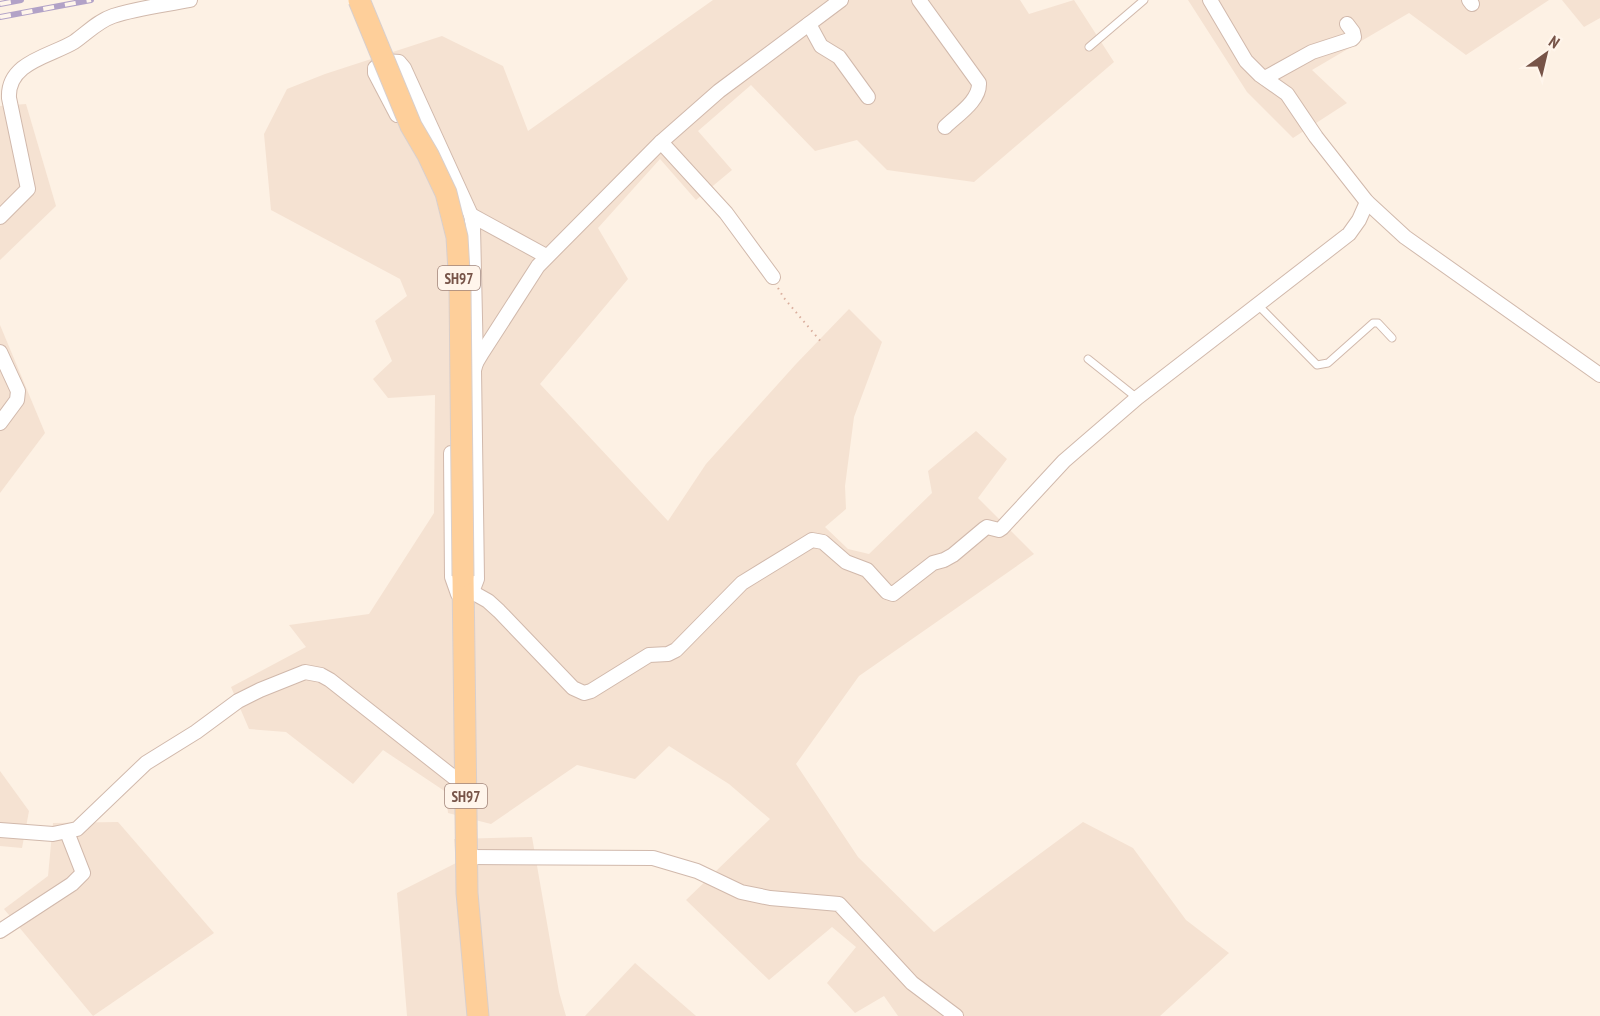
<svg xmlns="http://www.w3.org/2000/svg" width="1600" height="1016" font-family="'PT Sans Narrow',sans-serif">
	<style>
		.residential { fill: #f5e2d2 }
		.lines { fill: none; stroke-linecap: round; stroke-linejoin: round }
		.service-casing { stroke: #d1b9ac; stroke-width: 9 }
		.minor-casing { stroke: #d1b9ac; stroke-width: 16 }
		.primary-casing { stroke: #d9cfcc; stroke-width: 23 }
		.path { stroke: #d9ae9d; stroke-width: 2; stroke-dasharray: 1.5 4.5; stroke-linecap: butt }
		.service { stroke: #fff; stroke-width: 7 }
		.minor { stroke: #fff; stroke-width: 14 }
		.primary { stroke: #fecf9a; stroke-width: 21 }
		.rail-casing { stroke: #b2a2c7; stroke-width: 6 }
		.rail { stroke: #fff5eb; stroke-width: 4; stroke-dasharray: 11; stroke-linecap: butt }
		.primary-bridge-casing { stroke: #d9cfcc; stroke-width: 23; stroke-linecap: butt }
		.primary-bridge { stroke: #fecf9a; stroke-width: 21 }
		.labels { text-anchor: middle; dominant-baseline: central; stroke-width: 4.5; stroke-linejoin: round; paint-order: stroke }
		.shield { fill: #fff5eb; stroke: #a08479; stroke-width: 1.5 }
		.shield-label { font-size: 15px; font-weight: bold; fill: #775448 }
	</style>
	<rect width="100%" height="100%" fill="#fdf1e4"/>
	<g class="residential">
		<path d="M713,0H1020L1029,14L1074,0L1114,62L974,182L887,170L857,140L815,151L751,85L698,131L732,170L696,200L660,159L598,228L628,279L540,384L668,521L706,464L796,364L849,309L882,342L854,417L845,486L846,509L825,527L848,549L869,554L932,493L928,471L976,431L1007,459L978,498L1034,554L859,676L796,764L858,857L934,932L1083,822L1133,848L1186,920L1229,953L1160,1016H898L884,996L855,1013L827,983L856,947L832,927L769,980L686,900L770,819L729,784L669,746L635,779L577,765L491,824L448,813L446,792L383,750L353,784L286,732L249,729L231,687L306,647L289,625L369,614L434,513L435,395L388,398L373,379L392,361L375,321L407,296L400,279L271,210L264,134L287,89L325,74L442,36L503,66L528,131Z"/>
		<path d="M1188,0H1549L1466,55L1409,13L1312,70L1347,103L1293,138L1247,92Z"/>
		<path d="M1562,0H1600V18L1584,27Z"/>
		<path d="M26,104L56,206L0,260V106Z"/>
		<path d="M0,325L45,433L0,493Z"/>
		<path d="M0,771L29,811L22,848L0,846Z"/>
		<path d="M118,822L214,933L93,1016L4,909L48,876L53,823Z"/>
		<path d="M532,837L559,992L566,1016H407L397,893L456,863L454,839Z"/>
		<path d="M635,963L696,1016H585Z"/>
	</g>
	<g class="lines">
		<defs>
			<g id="service">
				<path d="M1089,47L1144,0"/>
				<path d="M1258,305L1317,365L1328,363L1373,323H1378L1392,338"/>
				<path d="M1088,359L1137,398"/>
			</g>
			<g id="minor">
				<path d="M919,0L979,83C980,101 957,115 945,127"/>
				<path d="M1210,0L1246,61L1260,75L1287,94L1316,137L1367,202L1405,237L1600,375"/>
				<path d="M1469,0L1472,4"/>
				<path d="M809,24L821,46L839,57L868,97"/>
				<path d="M1265,78L1312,52L1352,39L1354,37L1353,32L1347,24"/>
				<path d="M397,115L375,73V68C381,61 391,61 399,62L404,68L471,215L473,227L476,363"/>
				<path d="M661,142L726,213L773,277"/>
				<path d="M471,215L546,256"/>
				<path d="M0,217L28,189L9,98C7,62 51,56 74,42C87,33 98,21 113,16C138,8 165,5 190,0"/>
				<path d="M0,352L18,391L17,400L0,423"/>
				<path d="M451,453L452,577L458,594L463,598L472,592L477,579L474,370L476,363L482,353L538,266L661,142L719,91L841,0"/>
				<path d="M472,592L488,601L499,611L573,688L584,693L591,691L649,655L668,654L676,650L742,583L812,540L823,542L846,562L867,570L887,592L893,594L933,563L944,560L953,555L984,529L987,527L999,530L1002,528L1064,461L1137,398L1349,234L1359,220L1367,202"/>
				<path d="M0,830L53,834L77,829L146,763L196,732L238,701L260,690L305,672L321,675L330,680L466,787"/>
				<path d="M467,857L653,858L697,871L741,892L770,898L839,904L912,983L956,1016"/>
				<path d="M0,931L72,884L83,873L67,832"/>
			</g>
			<path id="primary" d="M463,576L467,893L478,1016"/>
		</defs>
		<use href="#service" class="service-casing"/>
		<use href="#minor" class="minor-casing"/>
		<use href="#primary" class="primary-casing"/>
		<path class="path" d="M778,288L784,298L822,343"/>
		<use href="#service" class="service"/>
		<use href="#minor" class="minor"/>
		<use href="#primary" class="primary"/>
		<defs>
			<g id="rail">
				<path d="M0,4L21,0"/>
				<path d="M0,17L91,0"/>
			</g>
		</defs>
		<use href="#rail" class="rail-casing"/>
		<use href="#rail" class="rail"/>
		<defs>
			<path id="primary-bridge" d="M359,0L411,126L428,155L446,193L457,237L460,289L463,576"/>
		</defs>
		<use href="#primary-bridge" class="primary-bridge-casing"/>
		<use href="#primary-bridge" class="primary-bridge"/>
	</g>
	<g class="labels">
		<g class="shield">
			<rect x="438" y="266" width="42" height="24" rx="4.5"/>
			<rect x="445" y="784" width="42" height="24" rx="4.5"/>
		</g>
		<g class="shield-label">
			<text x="459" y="278">SH97</text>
			<text x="466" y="796">SH97</text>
		</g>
	</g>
	<g transform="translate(1546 54) rotate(34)" stroke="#fff5eb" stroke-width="4.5" paint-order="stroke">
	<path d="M0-4.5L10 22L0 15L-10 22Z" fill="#775448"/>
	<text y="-9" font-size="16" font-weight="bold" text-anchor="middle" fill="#775448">N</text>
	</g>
</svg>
